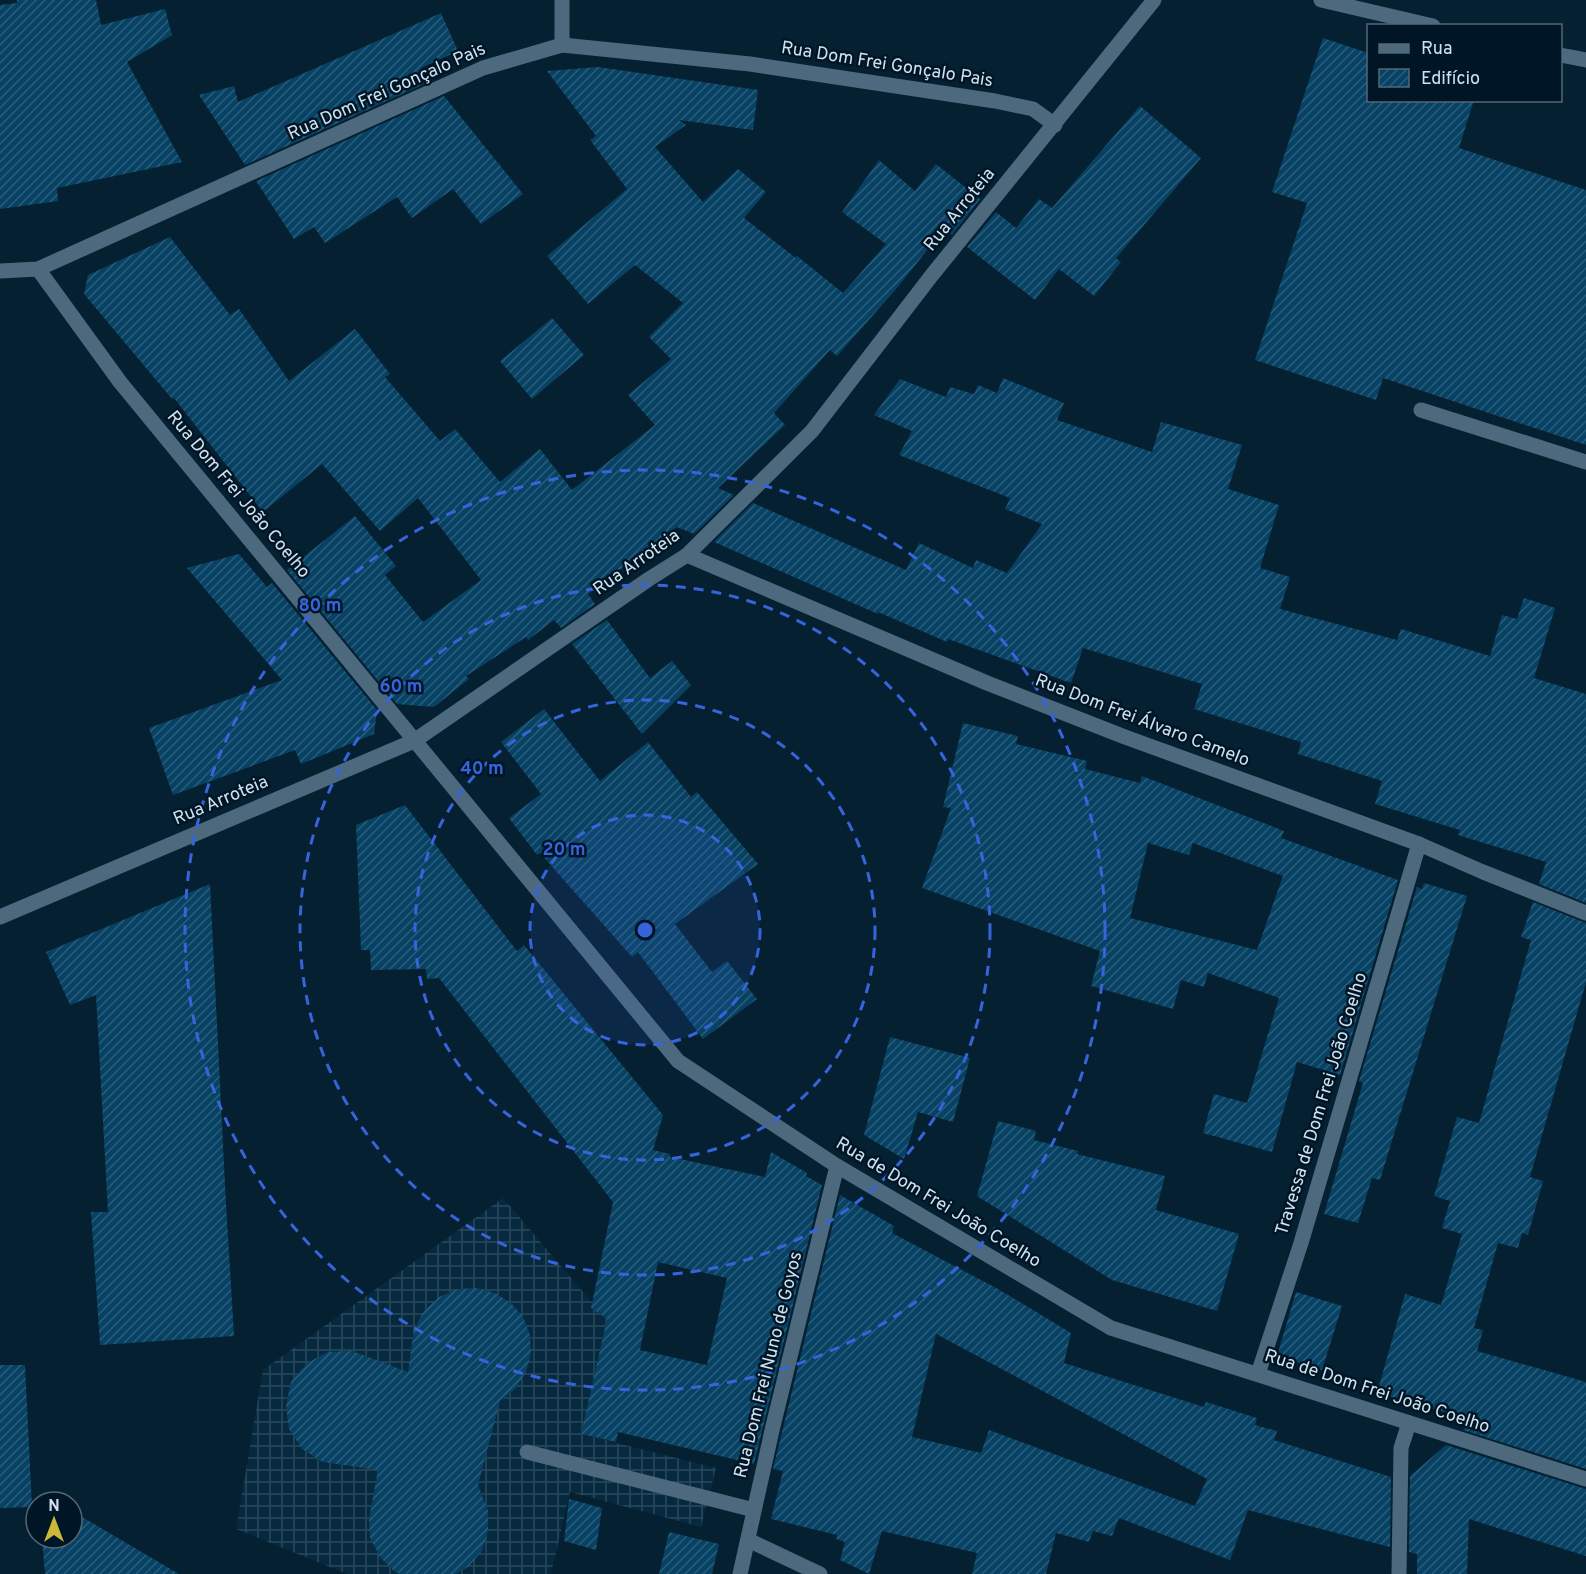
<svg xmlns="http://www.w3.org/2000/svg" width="1586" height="1574" font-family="Overpass,sans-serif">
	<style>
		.industrial { fill: url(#industrial-grid) }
		.building { fill: url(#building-hatch); fill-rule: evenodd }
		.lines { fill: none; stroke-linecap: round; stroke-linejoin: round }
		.minor { stroke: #4d697e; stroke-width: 15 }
		.ring { fill: none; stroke: #3864db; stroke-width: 3; stroke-dasharray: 10 8 }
		.labels { text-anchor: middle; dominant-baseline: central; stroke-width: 5; stroke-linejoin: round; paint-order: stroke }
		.street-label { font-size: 18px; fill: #d1e1ed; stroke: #001627 }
		.centre { fill: #3864db; stroke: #001627; stroke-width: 3 }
		.ring-label { font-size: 18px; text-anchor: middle; font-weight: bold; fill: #3864db; stroke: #001627; stroke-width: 5; stroke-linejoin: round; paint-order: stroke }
	</style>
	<defs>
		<pattern id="industrial-grid" width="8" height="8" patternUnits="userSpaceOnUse" patternTransform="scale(1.5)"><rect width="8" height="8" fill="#06293f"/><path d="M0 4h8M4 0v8" fill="none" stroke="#29485b"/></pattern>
		<pattern id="building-hatch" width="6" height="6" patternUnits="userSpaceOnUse" patternTransform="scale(1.5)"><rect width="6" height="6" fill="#074264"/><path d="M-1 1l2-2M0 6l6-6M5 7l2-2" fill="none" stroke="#2a5d7a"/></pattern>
	</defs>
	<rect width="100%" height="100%" fill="#052031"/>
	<path class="industrial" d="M503,1198L607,1320L581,1434L716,1468L701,1527L570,1492L551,1574H347L236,1529L263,1370Z"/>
	<g class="building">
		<path d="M17,0H96L101,25L165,9L172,35L127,62L182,162L57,188L58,201L0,209V5L17,3Z"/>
		<path d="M441,13L458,51L421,68L431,81L245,165L199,95L234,86L238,102Z"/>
		<path d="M1323,38L1368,53V100H1474L1459,148L1586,190V445L1383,378L1376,400L1255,360L1307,203L1272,192Z"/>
		<path d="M598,67L758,90L753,130L679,120L686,125L655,147L703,202L738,169L766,192L744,218L796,258L797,256L843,293L886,244L842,212L879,160L915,191L936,164L980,199L952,235L944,229L897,288L837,356L830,350L774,413L785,425L718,488L734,495L694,534L677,527L588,594L595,604L561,628L554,620L528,640L526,637L466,676L469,679L434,707L397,704L287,570L355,516L396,566L385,575L423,622L481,580L418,498L380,531L322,464L263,512L174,398L172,399L84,294L88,275L170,237L230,315L239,309L289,381L355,329L390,374L385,377L440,441L455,429L500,482L540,449L572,490L655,425L628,395L671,359L649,337L683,303L635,265L588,304L547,256L627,189L590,140L596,136L547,71Z"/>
		<path d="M444,96L523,194L481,224L453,189L412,218L397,197L325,243L314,227L294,239L256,181Z"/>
		<path d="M1140,106L1201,158L1116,258L1121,262L1094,296L1059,269L1035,300L967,247L996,212L1016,228L1039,199L1052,208Z"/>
		<path d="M552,318L584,355L532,399L500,361Z"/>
		<path d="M1003,378L1064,403L1057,420L1152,452L1161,422L1242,445L1228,489L1279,505L1260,568L1290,577L1280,609L1397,640L1401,629L1490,656L1502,615L1517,619L1524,598L1555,608L1534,678L1586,694V903L1539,884L1546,862L1458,835L1460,830L1375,804L1382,781L1298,754L1301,742L1194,709L1202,684L1083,648L1071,683L948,639L947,642L878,612V614L714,542L753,503L906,570L919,543L973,568L976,560L1007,573L1042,524L1005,509L1010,498L899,455L912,431L874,415L900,379L946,397L950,387L974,394L978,385L997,393Z"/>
		<path d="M239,554L267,587L272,583L377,710L374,734L301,764L295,750L173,795L149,728L282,680L187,568Z"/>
		<path d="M607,620L650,678L672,661L691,685L642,734L572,644Z"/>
		<path d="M544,709L600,781L648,742L691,797L697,792L758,864L675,924L712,972L727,961L757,999L703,1039L638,952L632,957L540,853L537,855L509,818L541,794L501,742Z"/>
		<path d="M963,723L1018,736L1016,744L1087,761L1085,769L1140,783L1142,776L1284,831L1281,838L1398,880L1340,1075L1297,1062L1272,1152L1203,1133L1214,1094L1247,1103L1279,998L1208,973L1204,987L1181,980L1173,1009L1091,986L1100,951L922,888L951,808L943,807ZM1148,843L1189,855L1193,843L1283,876L1257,950L1130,918Z"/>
		<path d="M405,805L517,951L524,945L663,1115L653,1150L670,1154V1157L765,1177L771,1152L807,1173L806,1176L822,1185L754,1464L618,1432L616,1442L581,1434L607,1319L591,1308L613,1202L439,978L427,979L426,969L371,970L370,950H361L356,825ZM658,1262L727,1278L707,1365L640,1350Z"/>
		<path d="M1424,883L1467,896L1380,1180L1372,1178L1358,1223L1324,1214L1363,1083L1359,1081L1417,887L1422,889Z"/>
		<path d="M210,884L226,1204L234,1336L100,1345L91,1212H108L96,995L70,1005L46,952Z"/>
		<path d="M1533,902L1586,923V982L1530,1177L1543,1181L1528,1235L1522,1233L1518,1248L1498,1243L1474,1328L1483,1330L1477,1351L1586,1382V1469L1463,1430L1473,1420L1377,1393L1405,1294L1441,1305L1462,1234L1442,1228L1450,1201L1434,1196L1457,1117L1479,1123L1531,940L1521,937Z"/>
		<path d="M890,1037L970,1058L953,1122L918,1112L904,1159L864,1135Z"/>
		<path d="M998,1121L1036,1131L1034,1140L1078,1151L1077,1154L1165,1176L1156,1210L1239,1234L1217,1311L1112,1280L977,1196Z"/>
		<path d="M840,1195L894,1226L892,1233L998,1289L1071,1333L1064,1363L1204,1407L1206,1402L1257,1418L1255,1425L1277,1431L1274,1440L1391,1477L1390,1547L1248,1510L1230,1560L1119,1518L1112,1536L1093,1531L1089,1542L1056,1533L1046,1574H972L977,1553L882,1531L869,1574L840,1560L845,1542L836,1539L837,1535L771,1519L783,1471L773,1469ZM936,1334L1207,1479L1195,1506L989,1430L981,1453L912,1437Z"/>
		<path d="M477,1288L495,1293L511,1303L523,1317L530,1335L531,1354L526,1372L516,1388L500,1401L478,1485L488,1511V1531L482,1551L469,1566L456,1574H400L394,1571L380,1557L370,1538L369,1519L378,1470L323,1462L302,1449L289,1429L286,1406L291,1382L307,1363L328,1352L352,1351L408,1372L414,1329L424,1311L439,1297L458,1289Z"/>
		<path d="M1296,1292L1342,1306L1322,1370L1277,1356Z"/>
		<path d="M0,1365H25L32,1507L0,1508Z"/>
		<path d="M1446,1445L1586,1489V1556L1469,1519L1467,1574H1417V1554L1409,1552L1410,1476Z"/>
		<path d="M569,1499L602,1508L596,1550L564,1541Z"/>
		<path d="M72,1511L89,1521L179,1574H45L42,1538H72Z"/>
		<path d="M669,1532L719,1544L712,1574H659Z"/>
	</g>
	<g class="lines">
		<g class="minor">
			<path d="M562,0V45"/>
			<path d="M1321,0L1433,26"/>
			<path d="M1560,55L1586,60"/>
			<path d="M38,269L120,382L678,1061L837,1166L1111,1328L1586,1479"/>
			<path d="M0,271L38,269L483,68L562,45L750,64L995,101L1033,109L1055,125"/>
			<path d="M1421,410L1586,462"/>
			<path d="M687,555L987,683L1125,737L1419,844L1483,872L1586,913"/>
			<path d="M0,917L414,741L649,579L687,555L812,431L932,275L1154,0"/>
			<path d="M1258,1374L1301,1243L1419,844"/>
			<path d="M527,1452L754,1510"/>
			<path d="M748,1540L820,1574"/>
			<path d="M740,1574L773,1426L837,1166"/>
			<path d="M1399,1574L1401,1448L1409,1423"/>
		</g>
	</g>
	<circle cx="645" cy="930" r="115" fill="#3864db" fill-opacity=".12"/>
	<g class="ring">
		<circle cx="645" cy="930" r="115"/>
		<circle cx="645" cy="930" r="230"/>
		<circle cx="645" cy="930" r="345"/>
		<circle cx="645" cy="930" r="460"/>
	</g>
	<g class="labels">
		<g class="street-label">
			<text transform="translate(887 65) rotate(9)">Rua Dom Frei Gonçalo Pais</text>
			<text transform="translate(387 92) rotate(-24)">Rua Dom Frei Gonçalo Pais</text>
			<text transform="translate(960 210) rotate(-51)">Rua Arroteia</text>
			<text transform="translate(238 495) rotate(50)">Rua Dom Frei João Coelho</text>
			<text transform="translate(637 563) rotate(-35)">Rua Arroteia</text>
			<text transform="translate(1142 721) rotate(21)">Rua Dom Frei Álvaro Camelo</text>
			<text transform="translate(221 801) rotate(-23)">Rua Arroteia</text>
			<text transform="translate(1322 1104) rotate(-73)">Travessa de Dom Frei João Coelho</text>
			<text transform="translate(938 1203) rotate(31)">Rua de Dom Frei João Coelho</text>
			<text transform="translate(769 1365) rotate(-76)">Rua Dom Frei Nuno de Goyos</text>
			<text transform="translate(1377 1392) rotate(18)">Rua de Dom Frei João Coelho</text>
		</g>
	</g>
	<circle cx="645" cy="930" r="9" class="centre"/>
	<g class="ring-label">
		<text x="320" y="611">80 m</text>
		<text x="401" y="692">60 m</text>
		<text x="482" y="774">40 m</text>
		<text x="564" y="855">20 m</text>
	</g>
	<rect x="1367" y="24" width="195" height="78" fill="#001627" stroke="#546776" stroke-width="1.5"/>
	<rect x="1379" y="44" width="30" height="9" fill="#4d697e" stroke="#546776" stroke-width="1.5"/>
	<text x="1421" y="54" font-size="18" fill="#d1e1ed">Rua</text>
	<rect x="1379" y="69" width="30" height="18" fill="url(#building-hatch)" stroke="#546776" stroke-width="1.5"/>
	<text x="1421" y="84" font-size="18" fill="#d1e1ed">Edifício</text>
	<g transform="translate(54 1520)"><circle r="28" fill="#001627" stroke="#546776" stroke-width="1.5"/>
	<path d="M0-4.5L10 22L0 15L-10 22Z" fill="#ceb838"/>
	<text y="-9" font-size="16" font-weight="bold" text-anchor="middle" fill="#d1e1ed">N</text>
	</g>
</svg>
